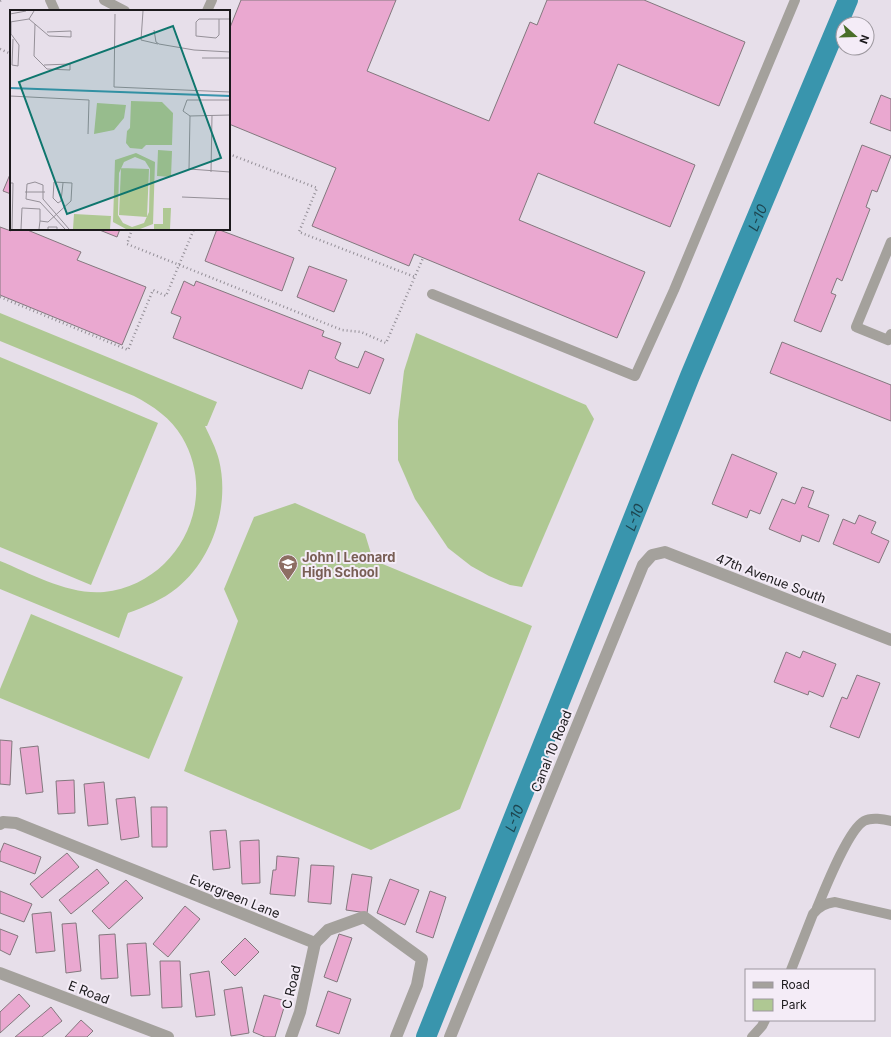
<svg xmlns="http://www.w3.org/2000/svg" width="891" height="1037" font-family="Inter,sans-serif">
	<style>
		.green { fill: #afc893 }
		.lines { fill: none; stroke-linecap: round; stroke-linejoin: round }
		.canal { stroke: #3995ad; stroke-width: 20 }
		.building { fill: #eaa8d0; stroke: #83787e }
		.path { stroke: #938e96; stroke-width: 2.5; stroke-dasharray: 1 3; stroke-linecap: butt }
		.service { stroke: #a4a19c; stroke-width: 10 }
		.minor { stroke: #a4a19c; stroke-width: 12 }
		.labels { text-anchor: middle; dominant-baseline: central; stroke-width: 4; stroke-linejoin: round; paint-order: stroke }
		.education-label { font-size: 13px; font-weight: bold; fill: #785e54; stroke: #f4ecf7; text-anchor: start }
		.street-label { font-size: 13px; fill: #1b191c; stroke: #f4ecf7 }
		.water-label { font-size: 14px; font-style: italic; fill: #1d4550; stroke: #f4ecf7 }
		.inset-river { fill: none; stroke: #3995ad; stroke-width: 2 }
		.inset-road { fill: none; stroke: #959098; stroke-width: 1 }
		.view { fill: #0f766e; fill-opacity: 0.15; stroke: #0f766e; stroke-width: 2 }
		.inset-edge { fill: none; stroke: #1b191c; stroke-width: 2 }
	</style>
	<rect width="100%" height="100%" fill="#e7dfea"/>
	<g class="green">
		<path d="M0,313L217,402L207,426H205C210,437 216,448 219,460C230,505 213,559 177,588C162,600 145,607 128,613L119,638L0,589V561C32,574 68,595 104,592C178,584 220,501 182,437C171,418 153,406 134,396L0,341Z"/>
		<path d="M416,333L586,405L594,419L522,587L510,585L489,576L471,566L448,548L415,499L398,460V421L404,371Z"/>
		<path d="M0,357L158,423L91,585L0,547Z"/>
		<path d="M295,503L365,534L373,560L532,626L460,809L371,850L184,771L238,621L224,589L254,517Z"/>
		<path d="M31,614L183,677L149,759L0,698V689Z"/>
	</g>
	<g class="lines">
		<path class="canal" id="s1" d="M426,1037L690,376L848,0"/>
	</g>
	<g class="building">
		<path d="M241,0H396L367,71L489,121L530,22L537,25L547,0H644L745,42L719,106L618,64L594,123L695,165L670,227L538,173L519,220L645,272L617,338L414,254L409,266L312,226L336,168L229,124V30Z"/>
		<path d="M881,95L891,99V131L870,123Z"/>
		<path d="M862,145L891,156L877,192L872,190L866,207L870,209L842,281L837,278L831,293L836,295L821,332L794,321Z"/>
		<path d="M11,172V194L3,191Z"/>
		<path d="M0,227L11,231L12,229H25L81,252L77,260L146,287L122,345L0,295Z"/>
		<path d="M97,229H120L117,237Z"/>
		<path d="M217,229L294,258L282,291L205,261Z"/>
		<path d="M309,266L347,280L334,312L297,297Z"/>
		<path d="M184,281L194,286L196,281L324,331L322,336L341,343L335,358L339,361L358,368L365,351L384,359L370,394L309,370L302,389L173,338L181,317L171,313Z"/>
		<path d="M782,342L891,385V421L770,373Z"/>
		<path d="M732,454L777,473L760,514L750,510L747,518L712,504Z"/>
		<path d="M802,487L814,491L808,507L829,515L819,542L802,535L800,542L769,529L782,499L795,504Z"/>
		<path d="M859,515L876,522L871,533L889,541L879,563L833,544L843,519L855,524Z"/>
		<path d="M803,651L836,664L823,697L809,691L808,695L774,682L786,652L800,658Z"/>
		<path d="M857,675L880,683L859,738L830,727L842,697L847,699Z"/>
		<path d="M0,740L12,741L10,785L0,784Z"/>
		<path d="M38,746L43,792L26,794L20,748Z"/>
		<path d="M74,780L75,813L58,814L56,781Z"/>
		<path d="M104,782L108,824L88,826L84,784Z"/>
		<path d="M135,797L139,837L121,840L116,799Z"/>
		<path d="M151,807H167V847H152Z"/>
		<path d="M226,830L230,868L213,870L210,831Z"/>
		<path d="M259,840L260,883L242,884L240,841Z"/>
		<path d="M4,843L41,857L35,874L0,861V853Z"/>
		<path d="M67,853L79,867L42,898L30,884Z"/>
		<path d="M277,856L299,858L295,896L270,894L273,870H276Z"/>
		<path d="M311,865L334,866L331,904L308,902Z"/>
		<path d="M97,869L109,883L71,914L59,900Z"/>
		<path d="M352,874L372,877L367,913L346,910Z"/>
		<path d="M390,879L419,890L405,925L377,913Z"/>
		<path d="M126,880L143,898L109,929L92,911Z"/>
		<path d="M0,891L32,904L24,922L0,913Z"/>
		<path d="M430,891L446,897L433,938L416,932Z"/>
		<path d="M185,906L200,919L168,957L153,944Z"/>
		<path d="M51,912L55,951L36,953L32,914Z"/>
		<path d="M76,923L81,971L66,973L62,924Z"/>
		<path d="M0,929L18,936L10,955L0,950Z"/>
		<path d="M115,934L118,978L101,979L99,935Z"/>
		<path d="M339,934L352,938L337,982L324,977Z"/>
		<path d="M245,938L259,952L235,976L221,962Z"/>
		<path d="M146,943L150,995L131,996L127,944Z"/>
		<path d="M160,961H180L182,1007L162,1008Z"/>
		<path d="M209,971L215,1015L196,1017L190,974Z"/>
		<path d="M242,987L249,1033L231,1036L224,990Z"/>
		<path d="M328,991L351,999L339,1034L316,1026Z"/>
		<path d="M19,994L30,1006L0,1033V1012Z"/>
		<path d="M264,995L286,1001L275,1037H265L253,1032Z"/>
		<path d="M51,1007L62,1021L42,1037H15Z"/>
		<path d="M81,1020L93,1031L87,1037H65Z"/>
	</g>
	<g class="lines">
		<g class="path">
			<path d="M0,1L1,0"/>
			<path d="M0,49L11,54"/>
			<path d="M229,154L317,188L299,232L415,277"/>
			<path d="M132,229L127,244L342,330L361,332L386,343L423,258"/>
			<path d="M0,297L128,350L153,290L166,296L194,229"/>
		</g>
		<g class="service">
			<path d="M50,0L55,11"/>
			<path d="M104,0L125,11"/>
			<path d="M207,11L212,0"/>
			<path d="M891,242L856,327L888,340L891,334"/>
			<path d="M432,294L635,376L674,290L795,0"/>
			<path d="M817,908C825,889 848,830 864,821C871,817 884,819 891,821"/>
			<path d="M791,970L813,914C819,906 826,903 835,902L891,915"/>
			<path d="M752,1037L762,1026L765,1020"/>
		</g>
		<g class="minor">
			<path d="M0,824L3,822L16,823L315,943L328,930L364,917L422,959L417,985L396,1037"/>
			<path d="M0,973L168,1037"/>
			<path d="M291,1037L300,1012L315,943"/>
			<path d="M450,1037L643,565L652,555L665,552L891,640"/>
		</g>
	</g>
	<defs>
		<symbol id="school-pin" viewBox="-11 -11 22 30"><path d="M0 17L-7.5 6A9.5 9.5 0 1 1 7.5 6Z" fill="#8d6e63" stroke="#f4ecf7"/><path d="M0-5L7-2L0 1L-7-2ZM-4 1L0 2.5L4 1V4Q0 6-4 4Z" fill="#fff"/></symbol>
	</defs>
	<g fill-rule="evenodd">
		<use href="#school-pin" x="277" y="553" width="22" height="30"/>
	</g>
	<g class="labels">
		<g class="education-label">
			<text x="302" y="557">John I Leonard<tspan x="302" dy="15">High School</tspan></text>
		</g>
		<g class="street-label">
			<text transform="translate(771 578) rotate(21)">47th Avenue South</text>
			<text transform="translate(551 751) rotate(-68)">Canal 10 Road</text>
			<text transform="translate(235 896) rotate(22)">Evergreen Lane</text>
			<text transform="translate(291 987) rotate(-77)">C Road</text>
			<text transform="translate(89 992) rotate(21)">E Road</text>
		</g>
		<g class="water-label">
			<text stroke="none"><textPath href="#s1" startOffset="884">L-10</textPath></text>
			<text stroke="none"><textPath href="#s1" startOffset="560">L-10</textPath></text>
			<text stroke="none"><textPath href="#s1" startOffset="236">L-10</textPath></text>
		</g>
	</g>
	<g transform="translate(10 10)">
		<rect width="220" height="220" fill="#e7dfea"/>
		<path d="M121,91L152,92L163,103L162,135H136L132,139L120,138L116,133L117,121L120,118ZM87,93L116,95L114,108L104,120L84,124ZM148,140L162,141L161,167L147,166ZM126,143L145,152L143,214L130,219H116L103,212L105,150ZM125,147L135,151L140,159L139,202L134,213L122,217L113,213L108,205L109,163L114,152ZM111,158L139,159L137,207L109,205ZM153,198H161L160,219H144V214H153ZM64,204L101,206L100,219H63Z" fill="#afc893" fill-rule="evenodd"/>
		<path class="inset-river" d="M0,78L220,86"/>
		<path class="inset-road" d="M133,1L131,30L148,34M0,4L16,1M105,4L104,77L220,82M19,9L39,26L61,27V21L37,22M209,9V25L206,28L186,26V12L189,9H220M0,12L19,9L24,1M1,12V24L9,35L8,56L2,55L3,29M25,14L24,46L37,59L60,60V54L34,55M144,20L146,32L149,34L184,40L220,42M192,48H220M0,86L79,90L78,124M220,90H177L173,101L180,106L179,159L220,162M180,106L220,105M201,162L202,105M0,173H3L2,219M15,182H35M172,187L220,189M11,219L12,198L30,199V211M29,219L30,211L38,212L61,191L62,173L44,172L43,188L48,193L51,191L53,173M38,219V217H47V219M55,219L30,192L16,189L17,174L25,172L33,175V189L59,219"/>
		<path class="view" d="M163,16L211,148L57,204L9,72Z"/>
		<rect width="220" height="220" class="inset-edge"/>
	</g>
	<rect x="745" y="969" width="130" height="52" fill="#f4ecf7" stroke="#9d989f"/>
	<rect x="753" y="982" width="20" height="6" fill="#a4a19c" stroke="#9d989f"/>
	<text x="781" y="989" font-size="12" fill="#1b191c">Road</text>
	<rect x="753" y="999" width="20" height="12" fill="#afc893" stroke="#9d989f"/>
	<text x="781" y="1009" font-size="12" fill="#1b191c">Park</text>
	<g transform="translate(855 36) rotate(110)"><circle r="19" fill="#f4ecf7" stroke="#9d989f"/>
	<path d="M0-3L7 15L0 10L-7 15Z" fill="#496e28"/>
	<text y="-6" font-size="11" font-weight="bold" text-anchor="middle" fill="#1b191c">N</text>
	</g>
</svg>
